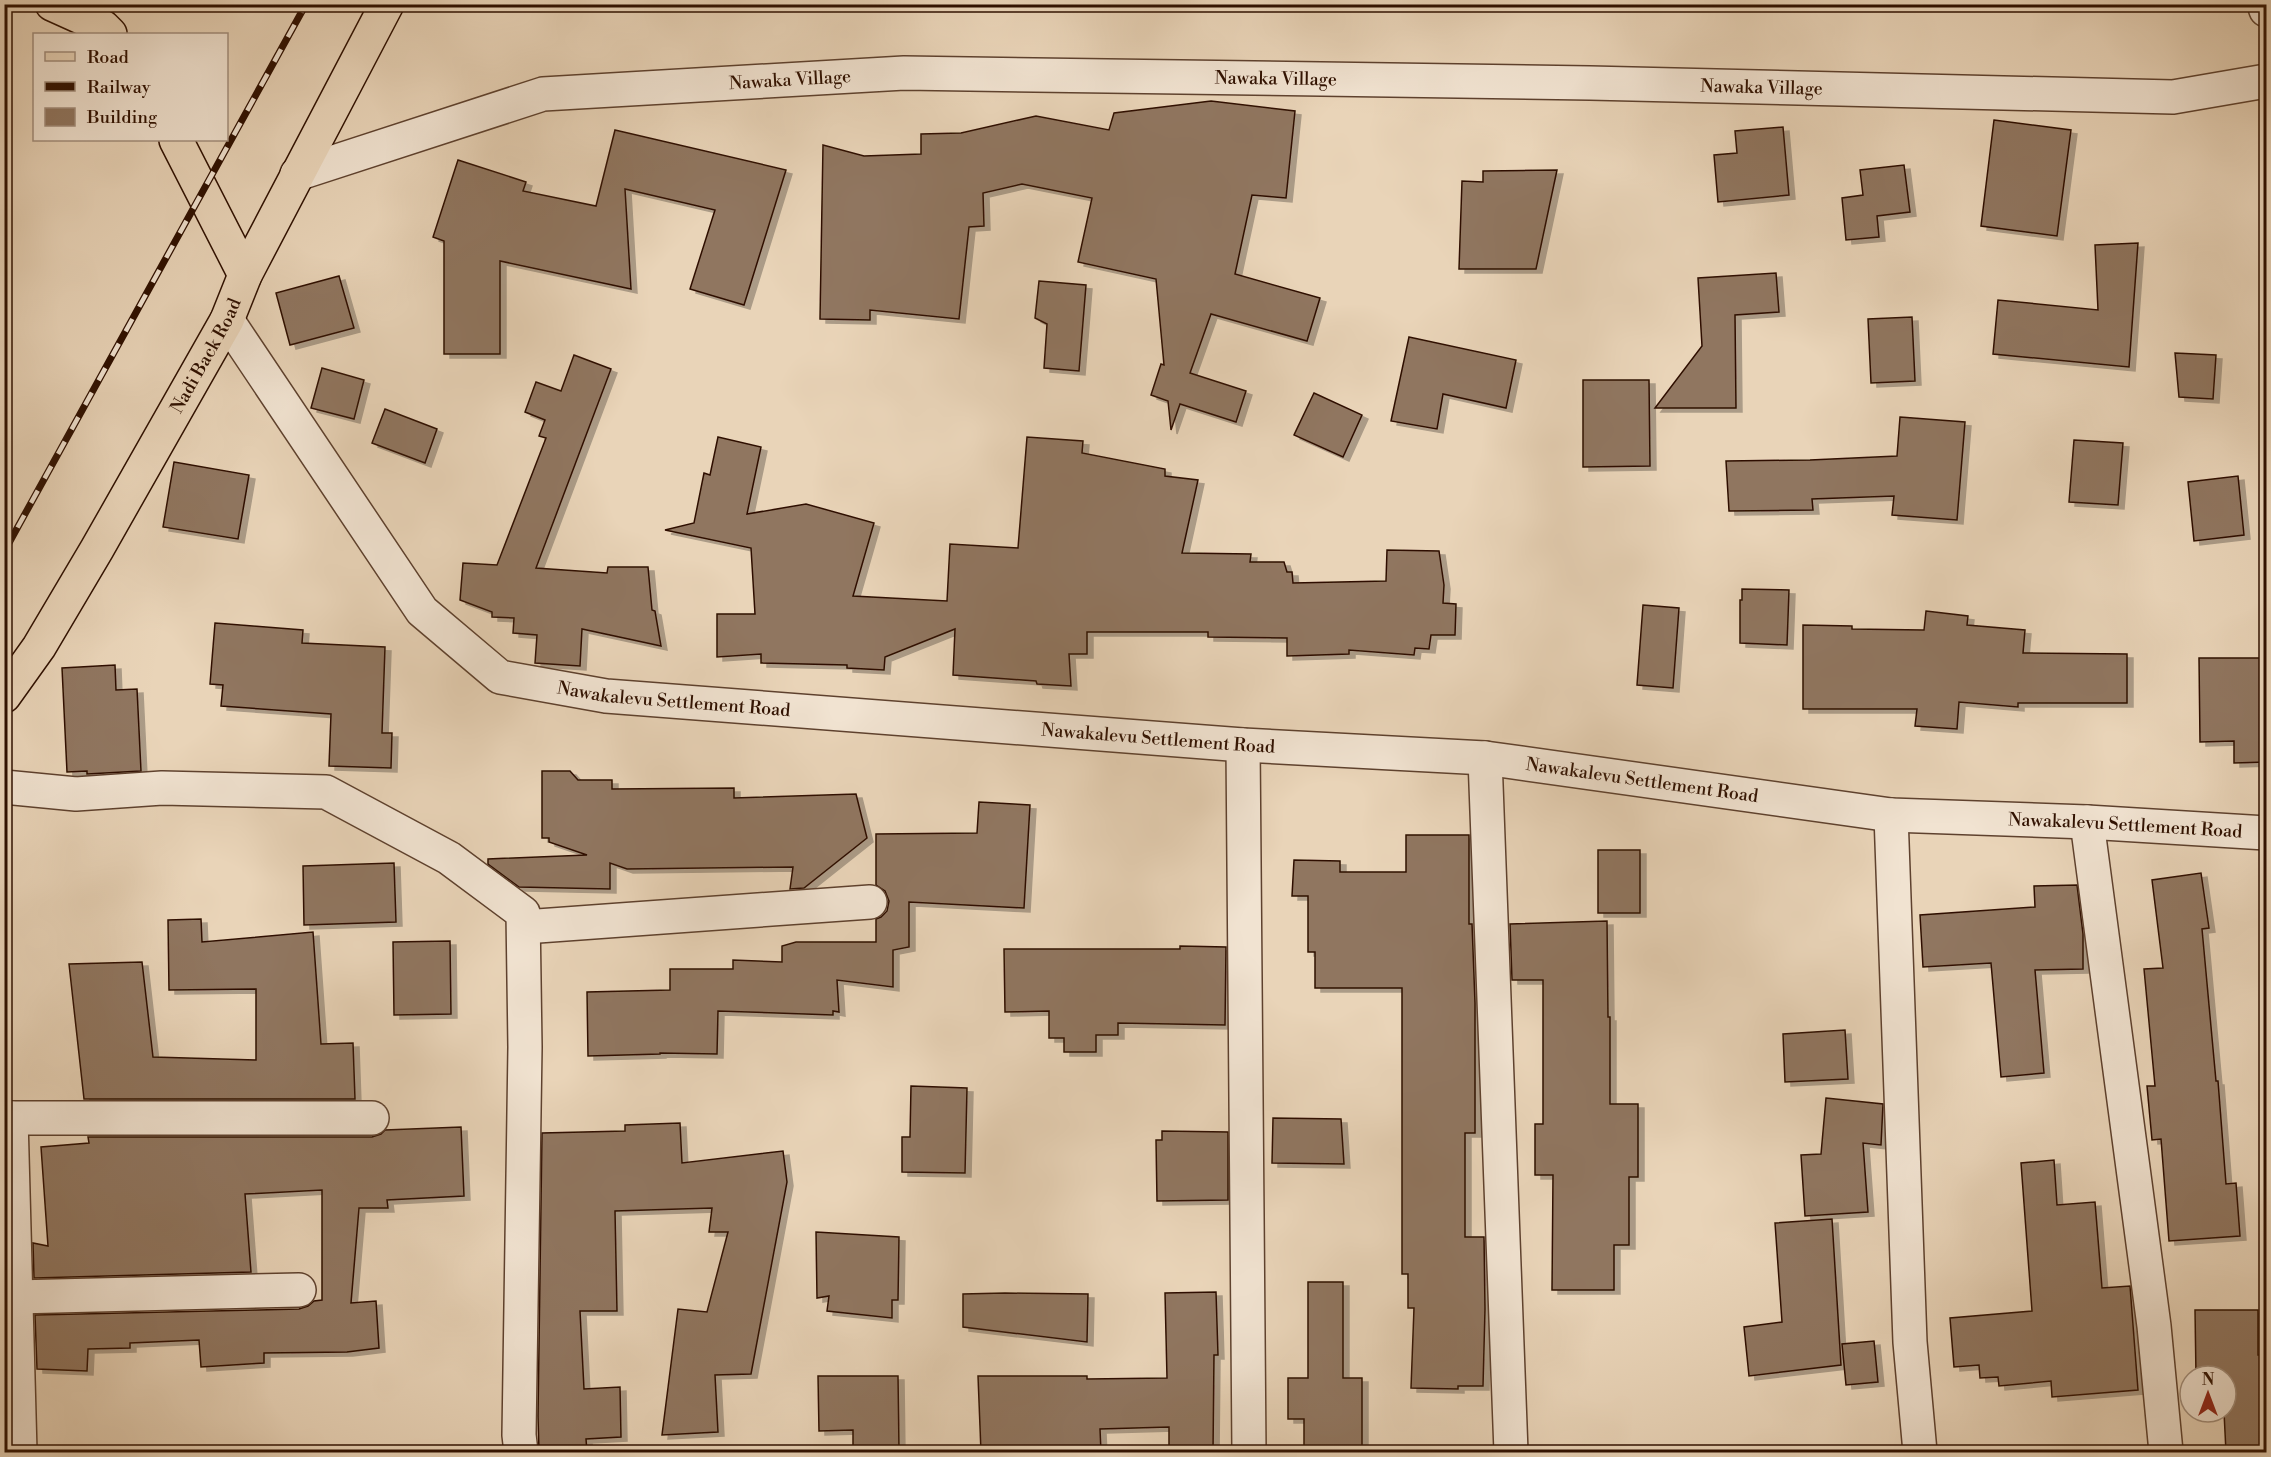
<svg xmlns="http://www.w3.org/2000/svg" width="2271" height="1457" font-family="'Libre Bodoni',serif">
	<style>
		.building { fill: #907660; stroke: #2f1000; stroke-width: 1.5; filter: url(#shadow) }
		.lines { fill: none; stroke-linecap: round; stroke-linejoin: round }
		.minor-casing { stroke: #5e412e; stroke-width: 36 }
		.major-casing { stroke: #2f1000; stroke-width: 36 }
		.highway-casing { stroke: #2f1000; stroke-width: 36 }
		.minor { stroke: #f1e3d1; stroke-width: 33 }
		.major { stroke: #e9d4b8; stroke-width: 33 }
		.highway { stroke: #e9d4b8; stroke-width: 33 }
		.rail-casing { stroke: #2f1000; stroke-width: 7 }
		.rail { stroke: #f1e3d1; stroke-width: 4.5; stroke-dasharray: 14; stroke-linecap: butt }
		.labels { text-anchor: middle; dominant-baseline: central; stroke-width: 4.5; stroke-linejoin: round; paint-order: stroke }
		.street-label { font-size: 18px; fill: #2f1000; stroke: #f1e3d1 }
	</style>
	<defs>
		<filter id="shadow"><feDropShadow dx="6" dy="4" stdDeviation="0" flood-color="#0004"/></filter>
	</defs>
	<rect width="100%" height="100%" fill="#e9d4b8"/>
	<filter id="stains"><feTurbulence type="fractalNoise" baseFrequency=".00333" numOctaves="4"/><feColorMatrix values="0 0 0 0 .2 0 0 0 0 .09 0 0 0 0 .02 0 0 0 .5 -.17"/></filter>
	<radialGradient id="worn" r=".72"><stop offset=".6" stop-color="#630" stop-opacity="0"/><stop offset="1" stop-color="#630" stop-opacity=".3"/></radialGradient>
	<g class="building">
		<path d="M1211,101L1295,111L1286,198L1252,195L1235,274L1320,298L1307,341L1211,314L1190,373L1246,391L1236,422L1180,404L1171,430L1168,401L1151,395L1161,364L1164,365L1156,279L1078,262L1092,198L1022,184L983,193L984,226L969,227L959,319L870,310V320L820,319L823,145L864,156L921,154V134L961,133L1036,116L1109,130L1114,113Z"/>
		<path d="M1994,120L2071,130L2057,236L1981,226Z"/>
		<path d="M1783,127L1789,195L1718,202L1714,155L1737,153L1735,131Z"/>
		<path d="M615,130L786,170L744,305L690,289L715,210L625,189L631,289L500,261V354H444V241L433,237L458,160L526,182L523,191L596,206Z"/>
		<path d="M1904,165L1910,212L1877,216L1879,237L1846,240L1842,198L1863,195L1860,170Z"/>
		<path d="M1557,170L1536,269H1459L1462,181L1483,182V171Z"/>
		<path d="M2138,243L2129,367L1993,354L1998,300L2098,310L2095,245Z"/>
		<path d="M1776,273L1779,312L1735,315L1736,408H1655L1702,346L1698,278Z"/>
		<path d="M339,276L354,328L290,345L276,293Z"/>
		<path d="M1039,281L1086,285L1079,371L1044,368L1047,324L1035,318Z"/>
		<path d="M1912,317L1915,381L1871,383L1868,319Z"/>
		<path d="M1409,337L1516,360L1506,408L1443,394L1437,429L1391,421Z"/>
		<path d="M2175,353L2216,355L2213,399L2179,397Z"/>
		<path d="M574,355L611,369L536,568L607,573L608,567H648L652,610L655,611L661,646L582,629L580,666L535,663L537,635L513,633L514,618L492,617V612L460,600L463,563L497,565L546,438L539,436L545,420L525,412L536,382L561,391Z"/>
		<path d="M322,368L364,380L354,419L311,408Z"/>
		<path d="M1583,380H1649L1650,466L1583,467Z"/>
		<path d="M1314,393L1362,415L1343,457L1294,435Z"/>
		<path d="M385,409L437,429L425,463L372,443Z"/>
		<path d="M1900,417L1965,422L1957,520L1892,515L1894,496L1812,499L1813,510L1729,511L1726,461L1810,460L1897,456Z"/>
		<path d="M718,437L761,447L747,514L806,504L874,523L853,596L947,601L950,544L1018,548L1027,437L1083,441L1082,453L1165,469V476L1198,480L1182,553L1251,554L1250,562H1284L1287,572H1292L1293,583L1386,581L1387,550L1439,551L1444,585L1443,603L1456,604L1455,635H1431L1429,649L1415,648L1414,655L1349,650V654L1287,656V638L1208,637V632H1087V654H1069L1071,686L1037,684L1036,681L953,675L955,629L885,657L884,670L847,668V665L761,663V654L717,657V614H755L751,548L665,530L694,523L704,473L710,475Z"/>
		<path d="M2074,440L2123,443L2118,505L2069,502Z"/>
		<path d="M174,462L249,475L238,539L163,527Z"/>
		<path d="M2238,476L2244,535L2194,541L2188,482Z"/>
		<path d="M1742,589L1789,590L1787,645L1740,643V600H1742Z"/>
		<path d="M1643,605L1679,608L1673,688L1637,685Z"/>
		<path d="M1926,611L1968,616L1967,625L2025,630L2023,653L2127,654V703H2018V707L1959,702L1957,729L1915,726L1917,709H1803V625L1852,626V629L1924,630Z"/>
		<path d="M215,623L303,630L302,643L385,647L382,733H392L391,768L329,766L331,714L221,706L223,685L210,684Z"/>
		<path d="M2199,658H2266V762L2234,763V741L2200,742Z"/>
		<path d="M115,665L116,690L137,689L141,771L87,774V771L67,772L62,668Z"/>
		<path d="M542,771H570L578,780H612V789L734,788V798L856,794L867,838L804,888L790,889L793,867L627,869L610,863V889L519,887L488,864V859L587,855L549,842V838H542Z"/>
		<path d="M979,802L1030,805L1024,908L909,902V947L893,950V987L837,980L839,1012L833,1011V1015L718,1011L717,1054L660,1053V1054L588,1056L587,992L670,990V969H733V960L782,962V946L796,942H876V919L881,917L887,911L889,901L885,891L876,885V834L977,833Z"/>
		<path d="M1406,835H1469V924H1472L1475,1003V1133H1465V1237H1484L1485,1309L1483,1386H1458V1389L1411,1388L1414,1308H1408V1274H1402V988H1315V952H1308V896H1292L1294,860L1340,861V872H1406Z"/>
		<rect x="1598" y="850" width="42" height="63"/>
		<path d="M394,863L396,922L304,925L303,866Z"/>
		<path d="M2201,873L2209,928L2202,929L2216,1081H2218L2226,1184L2236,1183L2240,1236L2169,1241L2161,1139L2152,1140L2147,1086H2155L2144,969L2163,968L2152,880Z"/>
		<path d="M2077,885L2083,934V969L2035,970L2044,1073L2001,1077L1991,963L1923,967L1920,915L2035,907L2034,886Z"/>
		<path d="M201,919L202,942L313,932L321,1044L353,1043L355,1099H84L69,964L142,962L153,1057L256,1060V989L169,990L168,920Z"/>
		<path d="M1607,921L1608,1017H1610V1104H1638V1177H1629V1245H1614V1290H1552L1553,1175H1535V1124H1543V980H1512L1510,924Z"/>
		<path d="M450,941L451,1014L394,1015L393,942Z"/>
		<path d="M1180,946L1226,947L1225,1025L1118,1023V1035H1096V1052H1064V1038H1049V1011L1005,1012L1004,949H1180Z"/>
		<path d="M1845,1030L1848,1079L1785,1082L1783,1034Z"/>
		<path d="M911,1086L967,1088L965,1173L902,1172V1137H910Z"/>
		<path d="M1826,1098L1883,1104L1881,1145L1863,1143L1868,1212L1805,1216L1801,1155L1821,1154Z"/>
		<path d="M1273,1118L1341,1119L1344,1164L1272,1163Z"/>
		<path d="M680,1123L682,1163L783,1151L787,1182L751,1374L715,1375L718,1432L662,1435L678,1309L707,1312L728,1232H709L712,1208L615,1211L617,1311H580L584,1389L620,1387L621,1437L586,1439L587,1452H539L538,1416L542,1133L625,1131V1125Z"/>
		<path d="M461,1127L464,1196L387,1200L388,1208H359L351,1303L376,1301L379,1348L347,1352L264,1353V1363L201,1367L199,1340L130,1343V1348L88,1349L87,1371L37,1369L35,1315L299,1309L308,1306L314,1301L322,1300V1190L245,1194L251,1272L34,1278L33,1243L48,1246L41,1147L89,1143L88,1137H372L381,1134L385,1130Z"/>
		<path d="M1162,1131L1228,1132V1200L1157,1201L1156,1140H1162Z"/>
		<path d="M2054,1160L2057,1205L2095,1202L2102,1288L2130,1286L2138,1390L2052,1397L2051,1381L1999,1386L1998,1377L1980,1378L1979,1365L1954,1367L1950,1318L2032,1311L2021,1163Z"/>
		<path d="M1832,1219L1841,1365L1749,1376L1744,1327L1782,1322L1775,1223Z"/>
		<path d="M816,1232L899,1237L898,1300H892V1318L827,1311L829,1296L817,1298Z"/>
		<path d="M1308,1282H1343V1378H1362V1452H1304V1419H1288V1378H1308Z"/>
		<path d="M1216,1292L1218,1355H1214L1213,1452H1169V1427L1100,1429L1101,1452H981L978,1376H1087V1379L1167,1378L1165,1293Z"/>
		<path d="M1005,1293L1088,1294L1087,1342L963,1327V1294Z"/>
		<path d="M2195,1310H2258V1355H2266V1452H2226L2224,1412H2226V1376H2196Z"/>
		<path d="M1874,1341L1878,1382L1846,1385L1842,1344Z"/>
		<path d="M818,1376H898L899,1449H853V1430L819,1431Z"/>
	</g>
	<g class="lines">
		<defs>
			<g id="minor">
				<path d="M2264,4L2266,10"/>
				<path id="s1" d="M297,174L543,94L904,73L1590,83L2173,97L2266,81"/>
				<path id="s2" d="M227,320L422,611L500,677L606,696L1243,745L1485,758L1891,815L2087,822L2266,833"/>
				<path d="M1243,745L1249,1452"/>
				<path d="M1485,758L1511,1452"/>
				<path d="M4,787L76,794L162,788L326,792L449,858L523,913L525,1047L519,1435L521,1452"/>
				<path d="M1891,815L1910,1342L1920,1452"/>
				<path d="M2087,822L2154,1326L2166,1452"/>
				<path d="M524,927L870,902"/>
				<path d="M4,1118H372"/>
				<path d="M11,1118L20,1452"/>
				<path d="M16,1297L299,1290"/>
			</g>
			<g id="major">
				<path d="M52,4L103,27L110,34"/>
				<path d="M176,140L245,275"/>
			</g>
			<g id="highway">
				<path id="s3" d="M4,696L39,647L97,549L227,320L245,275L387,4"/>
			</g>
		</defs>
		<use href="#minor" class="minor-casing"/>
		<use href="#major" class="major-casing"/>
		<use href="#highway" class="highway-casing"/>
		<use href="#minor" class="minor"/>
		<use href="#major" class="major"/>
		<use href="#highway" class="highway"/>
		<defs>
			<path id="rail" d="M4,552L306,4"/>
		</defs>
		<use href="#rail" class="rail-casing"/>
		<use href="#rail" class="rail"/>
	</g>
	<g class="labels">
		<g class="street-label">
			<text stroke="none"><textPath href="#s1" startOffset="506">Nawaka Village</textPath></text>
			<text stroke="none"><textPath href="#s1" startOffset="992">Nawaka Village</textPath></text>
			<text stroke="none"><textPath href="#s1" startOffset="1478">Nawaka Village</textPath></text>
			<text stroke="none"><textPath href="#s3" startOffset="396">Nadi Back Road</textPath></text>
			<text stroke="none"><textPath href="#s2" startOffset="628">Nawakalevu Settlement Road</textPath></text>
			<text stroke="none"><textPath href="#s2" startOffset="1114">Nawakalevu Settlement Road</textPath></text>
			<text stroke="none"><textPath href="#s2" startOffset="1600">Nawakalevu Settlement Road</textPath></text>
			<text stroke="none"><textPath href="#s2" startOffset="2086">Nawakalevu Settlement Road</textPath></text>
		</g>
	</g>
	<rect width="2271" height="1457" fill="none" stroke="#e9d4b8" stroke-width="24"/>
	<rect x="6" y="6" width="2259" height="1445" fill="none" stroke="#2f1000" stroke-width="3"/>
	<rect x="12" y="12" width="2247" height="1433" fill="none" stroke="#2f1000" stroke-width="1.5"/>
	<rect x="33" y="33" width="195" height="108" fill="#f1e3d1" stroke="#a38f7d" stroke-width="1.5"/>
	<rect x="45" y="52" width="30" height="9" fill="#e9d4b8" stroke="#a38f7d" stroke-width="1.5"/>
	<text x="87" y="63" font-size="18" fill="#2f1000">Road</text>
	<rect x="45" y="82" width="30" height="9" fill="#2f1000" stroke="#a38f7d" stroke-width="1.5"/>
	<text x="87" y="93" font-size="18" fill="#2f1000">Railway</text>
	<rect x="45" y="108" width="30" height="18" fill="#907660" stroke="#a38f7d" stroke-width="1.5"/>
	<text x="87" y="123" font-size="18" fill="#2f1000">Building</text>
	<g transform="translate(2208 1394)"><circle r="28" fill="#f1e3d1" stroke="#a38f7d" stroke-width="1.5"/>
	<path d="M0-4.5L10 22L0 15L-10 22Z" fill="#8f2418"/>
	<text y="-9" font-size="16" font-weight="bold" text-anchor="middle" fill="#2f1000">N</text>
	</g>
	<rect width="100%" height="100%" filter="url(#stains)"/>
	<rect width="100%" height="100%" fill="url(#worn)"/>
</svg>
